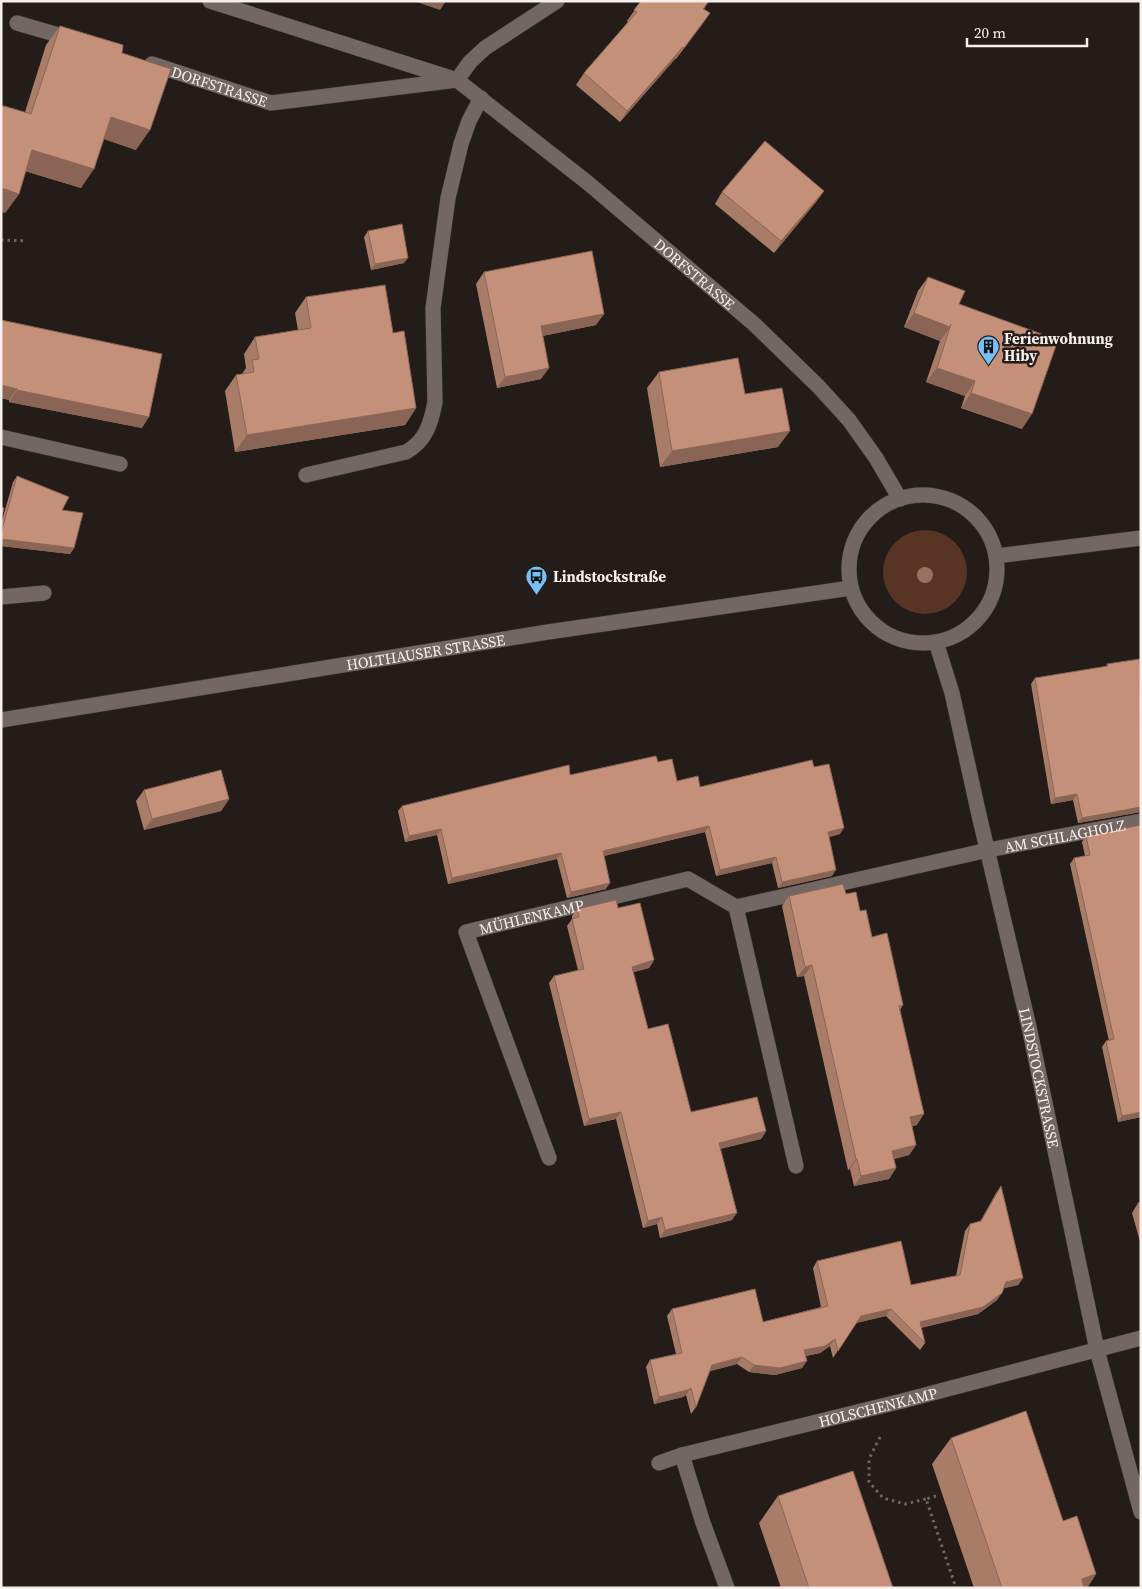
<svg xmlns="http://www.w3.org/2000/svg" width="1142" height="1589" font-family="'Source Serif 4',serif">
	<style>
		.green { fill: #583425 }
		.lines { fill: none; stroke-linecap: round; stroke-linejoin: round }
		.minor-casing { stroke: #403937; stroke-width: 16 }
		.path { stroke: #6d6662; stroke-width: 3; stroke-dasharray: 2.5 4; stroke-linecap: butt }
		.minor { stroke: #726763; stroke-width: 15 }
		.tree { fill: #987261 }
		.wall { fill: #a97c68 }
		.shaded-wall { fill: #8a6555 }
		.building { fill: #c59079; stroke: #8a6555 }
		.labels { text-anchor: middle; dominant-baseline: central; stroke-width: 5; stroke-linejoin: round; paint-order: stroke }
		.street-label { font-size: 15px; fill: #f5efec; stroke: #241c18 }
		.poi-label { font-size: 15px; font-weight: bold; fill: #f5efec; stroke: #241c18; text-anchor: start }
	</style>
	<rect width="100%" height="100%" fill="#241c18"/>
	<circle class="green" cx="925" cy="572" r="42"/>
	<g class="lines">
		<defs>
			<g id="minor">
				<path id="s1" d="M210,1L457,80L588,183L754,324L818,386L849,420L876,458L900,499"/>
				<path d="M17,23L72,39"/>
				<path id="s2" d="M152,64L271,103L457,80L470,62L485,48L557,1"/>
				<path d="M1,437L120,464"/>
				<path d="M306,475L406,452C426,441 431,423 435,402L433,308L448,198L461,144L469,121L481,98"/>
				<circle cx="923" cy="569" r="74"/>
				<path d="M996,556L1141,538"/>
				<path d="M1,597L44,593"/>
				<path id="s3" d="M936,642L952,693L979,815L1029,1027L1097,1350L1141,1512"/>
				<path id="s4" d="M1,720L548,632L851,588"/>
				<path d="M736,907L796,1166"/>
				<path id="s5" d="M549,1158L466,932L688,879L736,907L988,850L1141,821"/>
				<path d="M682,1455L703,1523L727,1588"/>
				<path id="s6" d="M659,1463L682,1455L902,1401L1141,1338"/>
			</g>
		</defs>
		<use href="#minor" class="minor-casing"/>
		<g class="path">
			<path d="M1,240L27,241"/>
			<path d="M880,1437L869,1459V1482L883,1498L905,1504L926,1499"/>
			<path d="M936,1496L926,1499L956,1588"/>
		</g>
		<use href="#minor" class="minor"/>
	</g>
	<circle class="tree" cx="925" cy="575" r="8"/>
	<g class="wall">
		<path d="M641,1H709L704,9L710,13L676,59H675L620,122L576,85L584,73L628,22L627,21Z"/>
		<path d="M60,26L122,53L136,150L104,139L81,188L25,171L19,194L5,213L25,112L46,45Z"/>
		<path d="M824,191L816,202L774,253L715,204L722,192Z"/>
		<path d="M368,231L404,263L371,270L364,237Z"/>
		<path d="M484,272L596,325L542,336L541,379L497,388L476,284Z"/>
		<path d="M928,277L959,304L1022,429L961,408L965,396L926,382L940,341L904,327L918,291Z"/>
		<path d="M306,297L393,333L416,408L405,425L235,452L225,391L236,375L242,374L246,368L244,354L255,337L298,330L295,313Z"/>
		<path d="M1,320L142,428L9,402V400L1,398Z"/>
		<path d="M659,372L745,394L778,447L660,467L647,388Z"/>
		<path d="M17,476L62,510L74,548L70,554L1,546V524L13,482Z"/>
		<path d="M1107,664L1141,812L1078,823L1073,800L1051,804L1031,684L1035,678L1106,667Z"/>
		<path d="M658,762L677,781L700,787L814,767L840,834L829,837L832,876L778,888L772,863L716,876L705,832L604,856L606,889L567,898L557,859L448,884L437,835L405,842L398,811L402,806L570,775Z"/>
		<path d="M144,790L229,799L221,811L144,830L136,801Z"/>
		<path d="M1141,825V1117L1118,1122L1102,1047L1106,1041H1109L1070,864L1074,858L1085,856L1082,842L1086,836Z"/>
		<path d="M846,894L860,911L903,1005L900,1010L917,1125L912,1126L916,1145L909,1155L894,1159L896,1168L889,1179L854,1186L850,1169L848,1170L804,976L797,977L782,906L789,896Z"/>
		<path d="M618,908L654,960L649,968L633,972L648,1029L691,1112L766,1131L761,1139L720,1149L732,1220L660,1238L657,1224L643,1228L616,1119L584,1126L549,983L554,976L578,970L567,926L572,919V916L577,909Z"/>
		<path d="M1001,1186L1023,1278L1018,1285L1004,1288L997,1300L978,1314L921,1328L925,1343L920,1350L886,1316L856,1323L833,1358L830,1346L820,1353L806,1356L802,1368L775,1375L749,1372L737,1364L710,1371L696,1407L691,1414L686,1395L683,1397L654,1404L646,1367L650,1360L676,1354L667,1316L672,1309L763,1322L821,1307L813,1268L817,1261L911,1285L956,1276L965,1231L970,1224L980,1222L996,1193Z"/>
		<path d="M1141,1202V1245L1132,1213L1138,1203Z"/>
		<path d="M951,1438L1063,1521L1096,1574L1087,1588H974L932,1464Z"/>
		<path d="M778,1496L893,1588H781L759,1523Z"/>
	</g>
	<g class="shaded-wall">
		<path d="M414,1H446L440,10Z"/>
		<path d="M710,13L702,25L676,59L684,48Z"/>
		<path d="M683,47L675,59L620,122L627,111Z"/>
		<path d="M111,117L150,130L136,150L98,137Z"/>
		<path d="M32,150L94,169L81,188L18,169Z"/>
		<path d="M1,188L19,194L5,213L1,212Z"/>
		<path d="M824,191L816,202L774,253L781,241Z"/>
		<path d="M408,258L404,263L371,270L375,264Z"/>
		<path d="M914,313L950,327L940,341L904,327Z"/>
		<path d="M604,314L596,325L533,338L541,326Z"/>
		<path d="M549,368L541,379L497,388L505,377Z"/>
		<path d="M937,368L975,381L965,396L926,382Z"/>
		<path d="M1,385L17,389L9,400L1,398Z"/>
		<path d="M17,390L149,417L142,428L9,402Z"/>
		<path d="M971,393L1032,414L1022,429L961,408Z"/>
		<path d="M416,408L405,425L235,452L247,435Z"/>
		<path d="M790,431L778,447L660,467L672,451Z"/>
		<path d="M1,539L74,548L70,554L1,546Z"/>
		<path d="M1077,794L1073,800L1051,804L1055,798Z"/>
		<path d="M229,799L221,811L144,830L152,819Z"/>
		<path d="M1141,807V812L1078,823L1082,818Z"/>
		<path d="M709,826L705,832L599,857L603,851Z"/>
		<path d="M844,828L840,834L824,838L828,832Z"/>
		<path d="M441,829L437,835L405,842L409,836Z"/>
		<path d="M561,853L557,859L448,884L452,878Z"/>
		<path d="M776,857L772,863L716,876L720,870Z"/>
		<path d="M836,870L832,876L778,888L782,882Z"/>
		<path d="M610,883L606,889L567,898L571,892Z"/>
		<path d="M654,960L649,968L627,974L632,967Z"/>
		<path d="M812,965L804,976L797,977L805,967Z"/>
		<path d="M621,1112L616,1119L584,1126L589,1119Z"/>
		<path d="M1141,1112V1117L1118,1122L1122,1116Z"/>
		<path d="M924,1114L917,1125L903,1128L910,1117Z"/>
		<path d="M766,1131L761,1139L714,1150L719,1143Z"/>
		<path d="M916,1145L909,1155L885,1161L892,1151Z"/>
		<path d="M856,1159H857L850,1169L848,1170Z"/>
		<path d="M896,1168L889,1179L854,1186L861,1176Z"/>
		<path d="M737,1213L732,1220L660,1238L665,1230Z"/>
		<path d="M662,1217L657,1224L643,1228L648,1221Z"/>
		<path d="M1023,1278L1018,1285L1001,1289L1006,1282Z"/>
		<path d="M1002,1293L997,1300L978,1314L915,1329L920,1322Z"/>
		<path d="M891,1309L886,1316L856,1323L861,1316Z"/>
		<path d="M835,1339L830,1346L820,1353L800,1357L804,1350Z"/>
		<path d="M742,1357L737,1364L707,1372L712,1365Z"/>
		<path d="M807,1361L802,1368L775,1375L749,1372L754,1365Z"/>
		<path d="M691,1388L686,1395L683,1397L654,1404L659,1397Z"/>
		<path d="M1096,1574L1087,1588H1076L1082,1579Z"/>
	</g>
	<g class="building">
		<path d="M641,1H709L703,9L710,13L684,48L683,47L627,111L584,73L637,12L634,10Z"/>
		<path d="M60,26L123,45L122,53L171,69L150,130L111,117L94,169L32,150L19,194L1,188V106H4L31,114Z"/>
		<path d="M765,141L824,191L781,241L722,192Z"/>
		<path d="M402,224L408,258L375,264L368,231Z"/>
		<path d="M592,251L604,314L541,326L549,368L505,377L484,272Z"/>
		<path d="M928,277L965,291L959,304L1058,340L1032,414L971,393L975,381L937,368L951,324L950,327L914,313Z"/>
		<path d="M385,285L393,333L404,331L416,408L247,435L236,375L254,372L252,360L259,359L255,337L311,328L306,297Z"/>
		<path d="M1,320L162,354L149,417L17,390V389L1,385Z"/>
		<path d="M738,358L745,394L782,388L790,431L672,451L659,372Z"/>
		<path d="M17,476L69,497L62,510L83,513L74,548L1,539V533Z"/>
		<path d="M1,507L4,508L1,521Z"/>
		<path d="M1140,659L1141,807L1082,818L1077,794L1055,798L1035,678L1108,666L1107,664Z"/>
		<path d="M656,756L658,762L672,759L677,781L698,776L700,787L812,760L814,767L829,764L844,828L828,832L836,870L782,882L776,857L720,870L709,826L603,851L610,883L571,892L561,853L452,878L441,829L409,836L402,806L569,765L570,775Z"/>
		<path d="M221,770L229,799L152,819L144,790Z"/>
		<path d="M1141,825V1112L1122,1116L1106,1041L1114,1039L1074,858L1090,855L1086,836Z"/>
		<path d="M843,884L846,894L856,892L860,911L866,910L872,937L887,933L903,1005L899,1006L924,1114L910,1117L916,1145L892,1151L896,1168L861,1176L857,1159H856L812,965L805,967L789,896Z"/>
		<path d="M616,900L618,908L640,903L654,960L632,967L648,1029L668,1024L691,1112L757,1097L766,1131L719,1143L737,1213L665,1230L662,1217L648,1221L621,1112L589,1119L554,976L584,969L572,919L579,917L577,909Z"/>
		<path d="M1001,1186L1023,1278L1006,1282L1002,1293L983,1307L920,1322L925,1343L891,1309L861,1316L838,1351L835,1339L825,1346L804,1350L807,1361L780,1368L754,1365L742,1357L712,1365L696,1407L691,1388L688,1390L659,1397L650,1360L682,1353L672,1309L755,1289L763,1322L828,1306L817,1261L901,1241L911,1285L960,1275L970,1224L981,1221Z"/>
		<path d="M1141,1202V1211L1138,1203Z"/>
		<path d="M1026,1411L1063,1521L1077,1516L1096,1574L1082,1579L1084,1588H1002L951,1438Z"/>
		<path d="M853,1471L893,1588H809L778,1496Z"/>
	</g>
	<defs>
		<symbol id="building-pin" viewBox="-11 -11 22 30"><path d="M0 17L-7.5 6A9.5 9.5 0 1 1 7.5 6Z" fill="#75c0f6" stroke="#241c18"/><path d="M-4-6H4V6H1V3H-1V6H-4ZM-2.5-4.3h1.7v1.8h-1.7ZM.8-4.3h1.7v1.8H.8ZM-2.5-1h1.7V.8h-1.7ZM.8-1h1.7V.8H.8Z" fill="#111"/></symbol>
		<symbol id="bus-pin" viewBox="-11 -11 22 30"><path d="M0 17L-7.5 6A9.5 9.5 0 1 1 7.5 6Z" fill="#75c0f6" stroke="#241c18"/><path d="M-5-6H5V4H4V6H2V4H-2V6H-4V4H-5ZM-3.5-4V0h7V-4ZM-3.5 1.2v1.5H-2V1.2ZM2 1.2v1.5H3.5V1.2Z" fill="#111"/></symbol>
	</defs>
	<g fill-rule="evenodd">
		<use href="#building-pin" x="976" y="334" width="25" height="34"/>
		<use href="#bus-pin" x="524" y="564" width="25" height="34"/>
	</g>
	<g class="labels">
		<g class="street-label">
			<text stroke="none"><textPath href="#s2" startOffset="71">DORFSTRASSE</textPath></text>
			<text stroke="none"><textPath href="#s1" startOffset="566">DORFSTRASSE</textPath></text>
			<text stroke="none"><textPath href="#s4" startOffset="430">HOLTHAUSER STRASSE</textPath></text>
			<text stroke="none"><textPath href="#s5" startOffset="861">AM SCHLAGHOLZ</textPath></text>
			<text stroke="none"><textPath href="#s5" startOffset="308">MÜHLENKAMP</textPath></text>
			<text stroke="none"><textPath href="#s3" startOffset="448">LINDSTOCKSTRASSE</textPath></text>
			<text stroke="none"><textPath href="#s6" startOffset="226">HOLSCHENKAMP</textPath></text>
		</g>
		<g class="poi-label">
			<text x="1004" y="338">Ferienwohnung<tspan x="1004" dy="17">Hiby</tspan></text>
			<text x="553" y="576">Lindstockstraße</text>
		</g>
	</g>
	<rect width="1142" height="1589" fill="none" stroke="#f5efec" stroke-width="5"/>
	<path d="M967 38v8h120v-8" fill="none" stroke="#f5efec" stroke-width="2.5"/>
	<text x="974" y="38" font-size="15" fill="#f5efec" stroke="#241c18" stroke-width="4" paint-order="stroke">20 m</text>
</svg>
